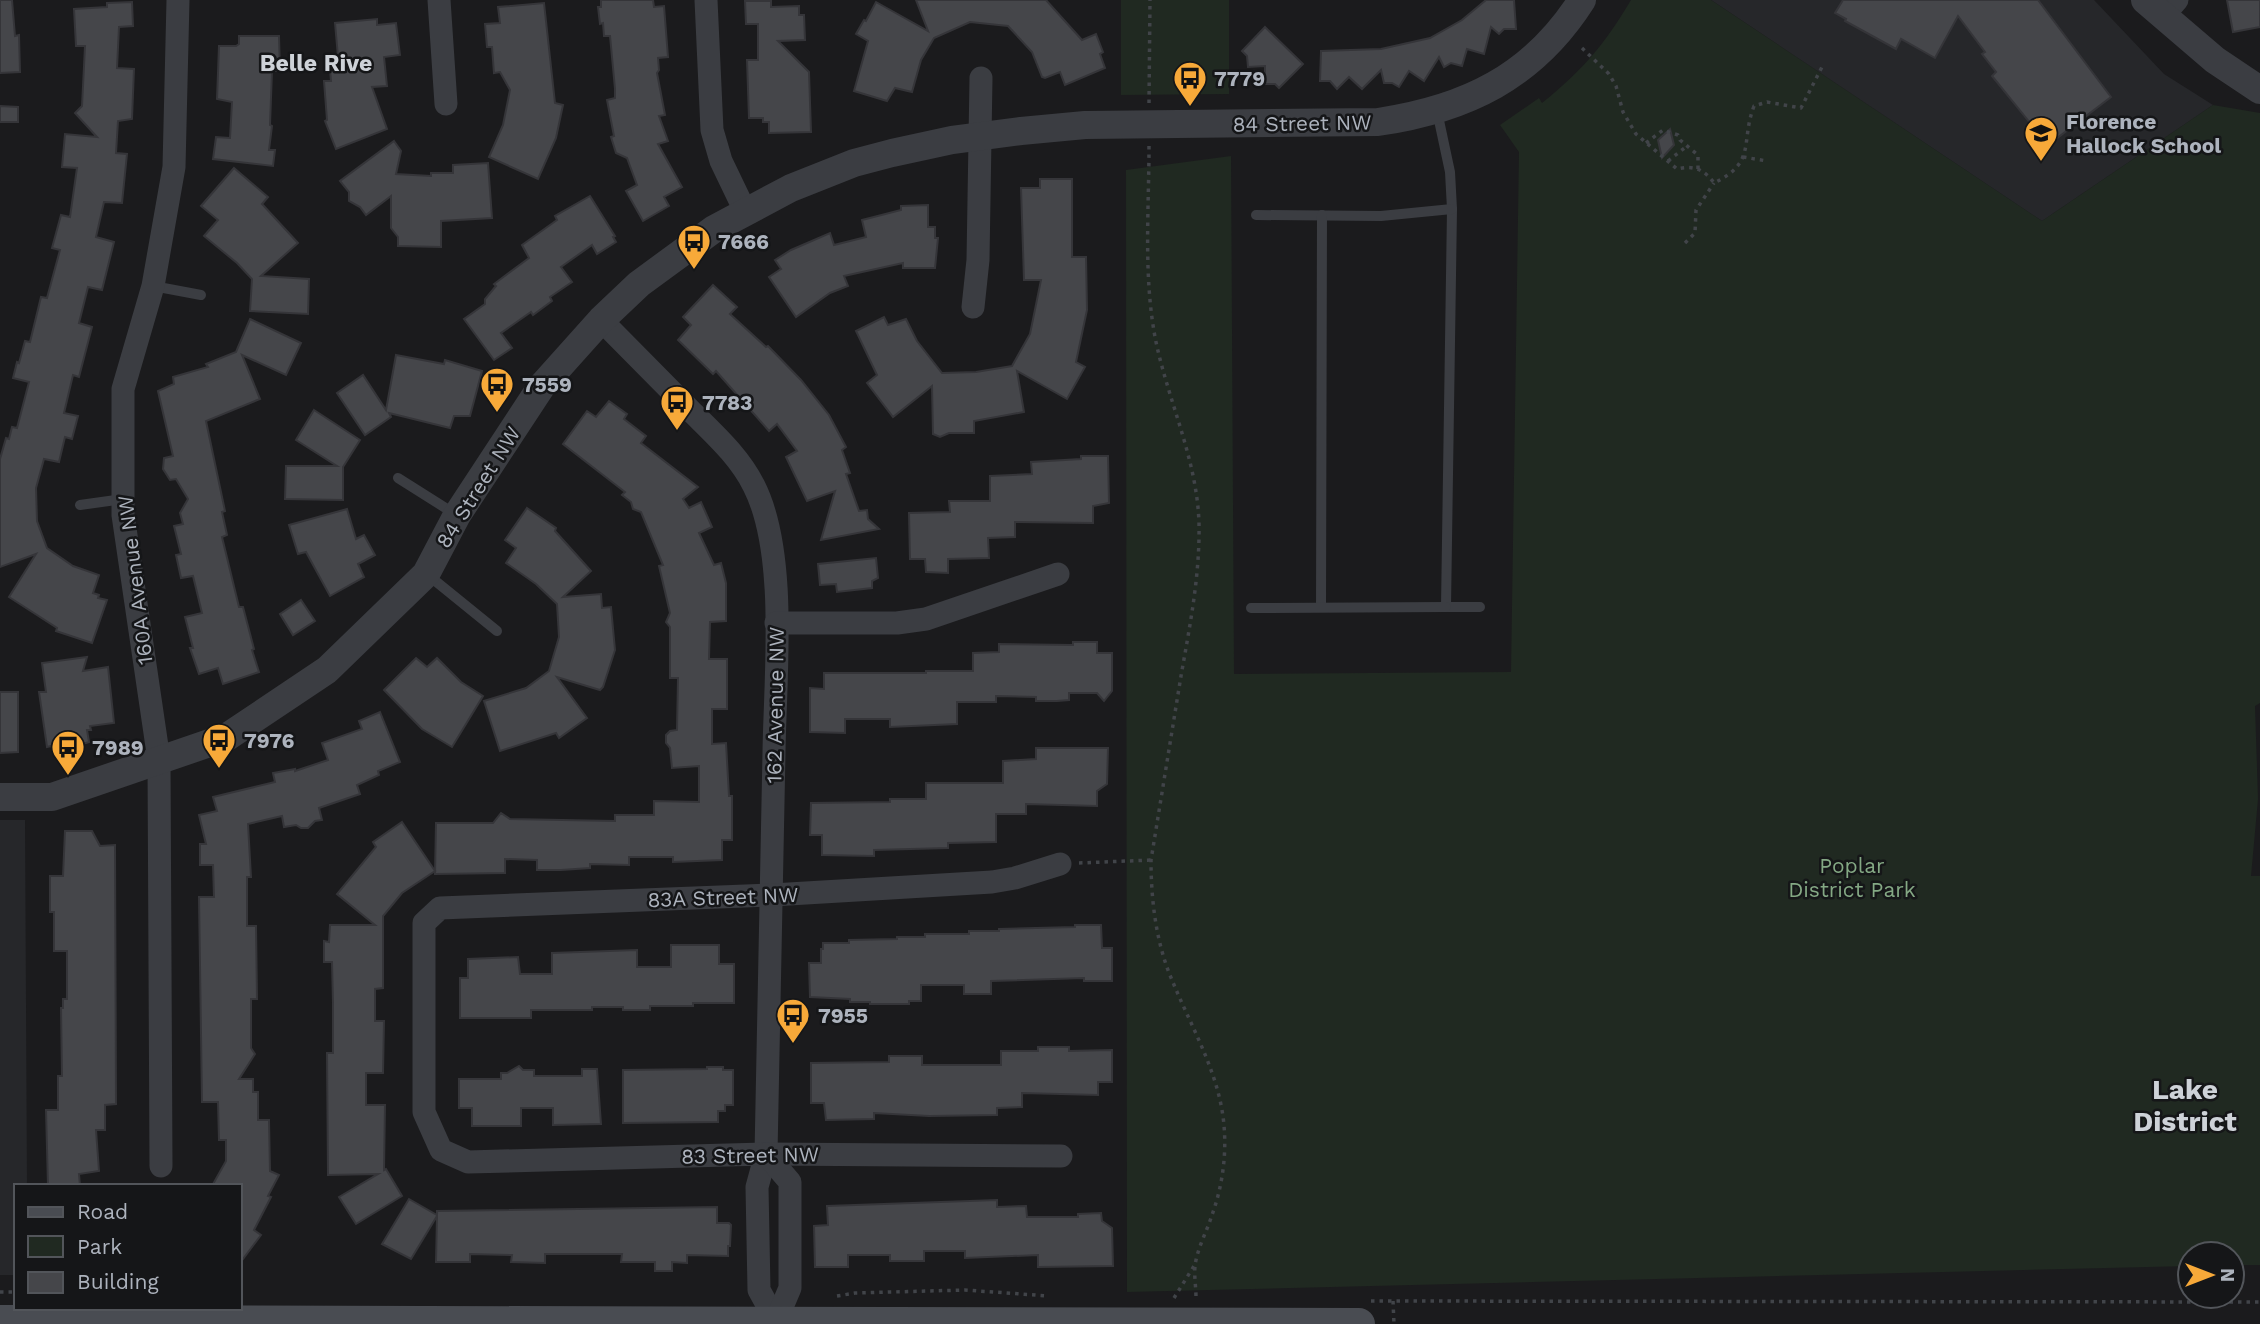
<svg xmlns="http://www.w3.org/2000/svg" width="2260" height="1324" font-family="'Work Sans',sans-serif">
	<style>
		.built { fill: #26272a }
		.green { fill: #202921 }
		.building { fill: #45464a; stroke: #353539; stroke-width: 2 }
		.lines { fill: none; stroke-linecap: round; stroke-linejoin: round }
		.path { stroke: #414449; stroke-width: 3.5; stroke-dasharray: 3.5 5; stroke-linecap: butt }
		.service { stroke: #3b3d42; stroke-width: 10 }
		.minor { stroke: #3b3d42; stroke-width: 23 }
		.tertiary { stroke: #3b3d42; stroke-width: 28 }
		.secondary { stroke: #494c52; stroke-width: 32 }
		.labels { text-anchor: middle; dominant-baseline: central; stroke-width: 5; stroke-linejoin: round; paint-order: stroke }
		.poi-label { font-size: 21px; font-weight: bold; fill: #adb3bd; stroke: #151618; text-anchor: start }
		.street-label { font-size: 21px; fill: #adb3bd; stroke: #151618 }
		.park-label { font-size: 21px; fill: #84a884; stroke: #151618 }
		.neighbourhood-label { font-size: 23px; font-weight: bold; fill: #ced2d8; stroke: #151618 }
		.district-label { font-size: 28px; font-weight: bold; fill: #ced2d8; stroke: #151618 }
	</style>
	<rect width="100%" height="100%" fill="#1b1b1d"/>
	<g class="built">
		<path d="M1711,0H2094L2164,74L2213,105L2042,221Z"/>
		<path d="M0,820H25L27,1186H16V1275H0Z"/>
	</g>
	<g class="green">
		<path d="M1121,0H1229V94L1121,95Z"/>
		<path d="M1631,0H1711L2042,221L2213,105L2260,113V703L2255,706L2258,799L2251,876H2260V1265H2232V1254H2190V1266L1127,1292L1126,170L1231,156L1234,674L1511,672L1519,152L1500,125L1539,98L1542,103C1583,70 1604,45 1631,0Z"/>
	</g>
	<g class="building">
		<path d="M0,0H12L15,36L19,35L20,72L0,73Z"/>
		<path d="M601,0H653L654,7L664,6L668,57L658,58L659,70L657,73L665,115L659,116L668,141L658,144L682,187L664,197L669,206L643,221L626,191L637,185L627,158L616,153L611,137L614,136L607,100L615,98V89L610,36H604L603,23L600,24L598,7H601Z"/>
		<path d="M916,0H1046L1082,40L1096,34L1103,52L1100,54L1105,68L1065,85L1060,72L1045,78L1042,77L1032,52L1008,26L970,22L934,38L921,60L912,92L895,88L887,101L854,91L868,41L856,34L864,20L866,21L876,2L928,31Z"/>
		<path d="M1486,0H1514L1516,29H1504L1499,34L1491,27L1484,54L1467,49L1462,66L1451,63L1444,67L1439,57L1424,81L1409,71L1399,87L1392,83H1384L1381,70L1362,89L1349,77L1337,89L1330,81H1320L1321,51L1381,49L1430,38L1462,20Z"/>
		<path d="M1843,0H2038L2111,97L2048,145L1992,76L1996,72L1982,54L1985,52L1958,16L1935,58L1901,39L1896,49L1845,21L1846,19L1835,13Z"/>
		<path d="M2227,0H2260V27L2233,32Z"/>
		<path d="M745,1H771V7L799,6V15H804L805,40L778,41L809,72L811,132L769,133V122H763V118H749L747,60H758V24H746Z"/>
		<path d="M132,2L133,26L119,27L117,68L134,69L132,119L118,121L116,153L127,154L122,203L104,202L96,237L114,242L102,290L88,287L79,323L92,327L79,377L73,375L64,413L78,416L72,439L65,437L59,462L44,459L36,488L37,521L47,548L73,566L99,575L93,593L99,595L98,598L107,600L92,643L56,631L57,628L9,597L36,554L0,567V459L6,438L9,439L12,427L17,428L29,382L13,378L17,362L19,363L25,341L30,342L41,297L47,298L60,250L52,248L61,215L70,217L77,168L62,167L65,134L97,137L75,113L82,106L85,46H76L74,9L107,7V3Z"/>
		<path d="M544,3L555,103L563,105L556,138L538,179L489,157L503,125L510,90L500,72L494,73L492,47H487L485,24L500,23L498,7Z"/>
		<path d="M377,19V25L396,23L400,55L384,57L387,86L372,87L387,129L336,149L325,121L327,120L324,81H331L330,69L339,68L335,23Z"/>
		<path d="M1265,27L1303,64L1279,88L1275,84H1265V66L1248,67L1247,56L1242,51Z"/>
		<path d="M239,36H279L280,71H272L270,125L272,126L269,150H275L273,166L213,159L216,137L230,138L232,102L217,99L219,46H236L239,44Z"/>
		<path d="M0,106L18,107V122H0Z"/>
		<path d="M1670,129L1674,145L1662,158L1658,140Z"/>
		<path d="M394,141L401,151L396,174L431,176V173H453V165L488,163L492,218L441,221V247L398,246V237L391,228V196L366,215L360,207L349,201V192L340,181Z"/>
		<path d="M234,168L268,197L262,204L298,243L261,276L309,279L308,314L250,311L252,279L237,263L204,236L218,220L201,206Z"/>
		<path d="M1040,179H1072V257H1086L1087,310L1076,362L1085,367L1067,399L1017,371L1024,412L974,421V433H949L940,437L933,434L932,386L893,417L867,383L877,375L856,331L884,317L888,325L906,319L917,341L942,373L976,372L1012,366L1030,334L1041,280H1024L1021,188H1040Z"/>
		<path d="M590,196L615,236L613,237L616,242L597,254L592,245L561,267L572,282L550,297L552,301L533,315L531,312L501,333L512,348L494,360L464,319L485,304V299L496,286L494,284L529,258L522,245L557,220L555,216Z"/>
		<path d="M928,205V227H935V238H938L935,268H903V263L844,276L848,286L830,293L796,317L769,277L781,269L775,260L791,250L830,233L834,245L866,237L862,220L901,210V206Z"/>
		<path d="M713,285L737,307L730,314L766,347L768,346L801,380L829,415L846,447L842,450L850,473L846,474L859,511L867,510L868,519L879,529L821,540L835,491L807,501L786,457L797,451L777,424L769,431L716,371L713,374L678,340L691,325L683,317Z"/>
		<path d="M250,319L301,343L286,375L242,355L260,399L206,421L225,511L222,512L227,535L222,537L239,607H243L254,649L252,650L259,672L223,684L218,668L199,674L190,648H193L185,617L202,613L193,576L181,578L176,555L181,554L174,526L183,524L180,513L188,499L176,479L170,480L163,469L164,458L173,456L158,391L174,384L173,377L208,367L206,364L236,352Z"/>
		<path d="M396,355L444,364L445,360L482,371L470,416H454L450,428L389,413L391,417L365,435L337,393L363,375L386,410Z"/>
		<path d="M609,401L627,414L624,419L646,436L641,443L698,487L683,499L689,508L701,502L712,527L699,533L714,565L721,563L726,583V621L710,622L709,659H727V709H712V744L726,743L729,796H732V840H722V860L673,862V857H629V865L590,864V868L561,870H537V860L505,859V873L435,874L436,823H493L501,813L510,819L615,821V815H654V801L699,802V766L672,768L670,748L666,743V735L670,731L677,730L678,678H670V627L666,622L670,613L659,566L663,565L641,512L633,509L631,502L622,495L625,492L563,444L587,411L596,417Z"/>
		<path d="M314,410L360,440L343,467V500L285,499L286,466H337L296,440Z"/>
		<path d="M1081,456H1108L1109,503L1093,506V523L1015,522V537L988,538L989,558L948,559V573L926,572L925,559H910L909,513L950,512L949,501H990V476L1032,474L1031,462L1081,459Z"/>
		<path d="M527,508L556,528L555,531L591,571L563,597L601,594L602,608L611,607L615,650L603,687L600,690L557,677L587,718L559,738L556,733L500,751L484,701L526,688L549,671L559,637L557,604L536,584L506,563L516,548L505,540Z"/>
		<path d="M347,509L356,539L364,535L375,555L358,564L364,577L330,596L306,552L298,554L289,525Z"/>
		<path d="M876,558L878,578L872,581V588L837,592L836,584L820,585L818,564Z"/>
		<path d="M301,600L315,621L293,635L280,614Z"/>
		<path d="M1073,642H1097V653H1112V691L1104,701L1097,693H1069V700L1057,701H1036V697L996,696V702H957V724L890,727V719H845V733L810,732V688L824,689V673H926V671H973V653L999,652V644L1073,645Z"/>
		<path d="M87,657L83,671L108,667L114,723L90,726L91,730H87L89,742L86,743L52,748L51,746L47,747L39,692H46L42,663Z"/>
		<path d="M416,658L427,667L437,658L461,682L483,696L452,747L422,729L384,690Z"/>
		<path d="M0,692H18V752L0,753Z"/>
		<path d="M380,712L400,762L378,771L379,775L357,785L360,794L319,808L322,820L315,821L308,828H301L296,825L284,827L282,816L248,824L251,877H247V926H256L257,999H251V1048L255,1054L239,1079H253V1092H258V1120H269L270,1171L279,1175L268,1196L271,1197L254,1230L261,1235L240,1263V1186H212L226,1161V1140H219L218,1102H202L199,897H214L213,865H200V844H206L199,815L217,811L213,797L275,782L273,773L295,769V771L328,760L322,743L362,729L359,721Z"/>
		<path d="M1036,748H1108L1107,784L1097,791V806L1026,804V814H996V842L948,843V848L874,850V856L822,855V835H810L811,803L890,802V799H926V783H1003V761L1036,759Z"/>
		<path d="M402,822L435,871L402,893L383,916V988L375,989V1021H384L383,1073H366V1105H385L384,1170L386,1169L402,1196L356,1224L339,1197L378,1174L328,1175L327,1053H333V1003L332,962H324V941L329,942L330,925H375L337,894L376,847L373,842Z"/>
		<path d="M65,831H92L100,846L115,845L116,1104L105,1105V1130H96L99,1171L79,1174L80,1186H48L46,1110H58V1076H62L61,1008H63V999H67V951H54V912H50V876H63Z"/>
		<path d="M1075,925H1101L1102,948H1112V981H1084V978L991,981V994H964V985H921V1001H909V1004H870V1002H850V999L810,997L809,963H821V949H823V943H849V940L897,939V937H925V934H969V931H999V929L1075,927Z"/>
		<path d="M671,945H719V964H734V1003H693V1006H650V1010H623V1007H592V1010H531V1018H460V978H468V959L518,957L520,974H552V953L637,950V967H671Z"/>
		<path d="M1038,1047H1069V1051L1112,1050V1082H1098V1095L1022,1093V1107L997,1108V1115L929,1116L874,1113V1119L826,1120L824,1103H811V1063L889,1062V1056H922V1065H1001V1051H1038Z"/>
		<path d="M519,1066L523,1070H534V1076H582V1069H597L601,1124L553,1125V1108H521V1126H472V1108H459V1079H501V1073H507Z"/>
		<path d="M707,1067H723V1070H733V1105H725V1111H718V1122L623,1123V1070L707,1069Z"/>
		<path d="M409,1199L437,1215V1211L717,1207V1223H729L731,1225L730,1246H728V1256L687,1255V1263L672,1262V1271H655V1262H621L622,1254H545V1263L511,1262L512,1255L470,1254V1262H436L437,1216L411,1259L382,1244Z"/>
		<path d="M997,1200V1207L1026,1206L1027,1217H1078V1214L1101,1213L1102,1221L1112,1228L1113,1266L1038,1267V1255L965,1258V1251H924V1261H890V1255H848V1267H815L814,1226L828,1225L827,1206Z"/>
	</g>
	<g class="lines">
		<g class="path">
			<path d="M1582,48L1609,74L1616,86L1623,112L1636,134L1677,169C1693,165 1704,169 1714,183C1757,162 1740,143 1754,106L1767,102L1801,108L1823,65"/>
			<path d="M1149,103L1150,0"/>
			<path d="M1646,143L1663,130L1678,135L1680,140L1698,155V169"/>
			<path d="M1149,146C1149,210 1143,278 1156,342C1169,403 1197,460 1199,523C1200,575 1190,625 1181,676C1171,737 1161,799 1151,860C1151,900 1156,943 1172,980C1189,1022 1214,1064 1222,1110C1228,1145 1224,1182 1212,1215C1207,1231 1197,1249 1195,1266C1194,1276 1196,1287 1196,1298"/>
			<path d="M1743,157L1767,161"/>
			<path d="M1668,161L1687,146"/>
			<path d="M1685,243L1695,233L1696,210L1714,183"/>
			<path d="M1079,863L1151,860"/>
			<path d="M0,1292H16"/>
			<path d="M837,1296L855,1293L965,1290L1049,1296"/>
			<path d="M1174,1298L1194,1266"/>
			<path d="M1371,1301L2260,1302"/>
			<path d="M1393,1301L1394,1324"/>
		</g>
		<g class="service">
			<path d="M1437,111L1450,172L1452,209L1446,607H1480"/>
			<path d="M1256,215L1381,216L1452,209"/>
			<path d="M153,286L201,295"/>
			<path d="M398,478L455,514"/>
			<path d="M80,505L123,499"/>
			<path d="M428,575L497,631"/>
			<path d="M1321,607L1322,215"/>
			<path d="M1251,608L1446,607"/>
		</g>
		<g class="minor">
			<path d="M439,0L446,104"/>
			<path d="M706,0L712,130L721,161L746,213"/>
			<path d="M2162,17L2177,0"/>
			<path d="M973,307L978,260L981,78"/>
			<path d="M601,320C631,350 660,380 690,410C714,434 739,456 754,486C788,553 775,677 774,752C772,886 769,1020 766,1154L757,1187L759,1290L776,1321"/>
			<path d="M776,623H897L926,619L1058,574"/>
			<path d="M1060,864L1015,878L992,882L772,895L440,908L424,923V1112L441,1150L468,1162L766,1154L1061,1156"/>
			<path d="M766,1154L790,1182V1288L776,1321"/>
			<path d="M161,1166L159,760L123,515V389L153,286L174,167L178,0"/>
		</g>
		<g class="tertiary">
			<path d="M2145,0L2215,60L2260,90"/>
			<path d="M0,797H52L227,737L327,670L426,574L457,515L541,387L601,320L639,284L714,229L791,188L854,163L892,153L952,140L1021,131L1085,125L1378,122C1466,109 1533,77 1582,0"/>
		</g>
		<path class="secondary" d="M0,1321L1359,1324"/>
	</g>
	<defs>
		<symbol id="bus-pin" viewBox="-11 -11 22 30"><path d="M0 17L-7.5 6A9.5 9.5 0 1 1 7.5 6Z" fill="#f7a939" stroke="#151618"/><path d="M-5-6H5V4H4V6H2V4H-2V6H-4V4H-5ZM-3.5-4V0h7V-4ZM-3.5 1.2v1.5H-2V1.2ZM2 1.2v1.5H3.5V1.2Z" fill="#111"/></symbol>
		<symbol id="school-pin" viewBox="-11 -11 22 30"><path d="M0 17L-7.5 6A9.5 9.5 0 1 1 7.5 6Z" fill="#f7a939" stroke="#151618"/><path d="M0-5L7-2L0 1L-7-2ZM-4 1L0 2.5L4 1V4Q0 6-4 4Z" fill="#111"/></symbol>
	</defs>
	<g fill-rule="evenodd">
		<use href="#bus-pin" x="1171" y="59" width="38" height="52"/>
		<use href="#school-pin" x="2022" y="114" width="38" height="52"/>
		<use href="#bus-pin" x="675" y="222" width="38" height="52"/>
		<use href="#bus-pin" x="478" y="365" width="38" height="52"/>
		<use href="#bus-pin" x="658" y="383" width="38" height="52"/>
		<use href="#bus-pin" x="200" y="721" width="38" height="52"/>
		<use href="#bus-pin" x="49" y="728" width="38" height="52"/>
		<use href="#bus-pin" x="774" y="996" width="38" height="52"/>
	</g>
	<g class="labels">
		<g class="poi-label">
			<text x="1214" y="78">7779</text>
			<text x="2066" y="121">Florence<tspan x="2066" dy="24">Hallock School</tspan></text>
			<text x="718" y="241">7666</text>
			<text x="522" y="384">7559</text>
			<text x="702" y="402">7783</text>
			<text x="244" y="740">7976</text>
			<text x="92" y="747">7989</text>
			<text x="818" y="1015">7955</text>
		</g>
		<g class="street-label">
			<text transform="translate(1302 123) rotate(-1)">84 Street NW</text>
			<text transform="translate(478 487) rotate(-58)">84 Street NW</text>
			<text transform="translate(135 580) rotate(-97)">160A Avenue NW</text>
			<text transform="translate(775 705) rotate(-89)">162 Avenue NW</text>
			<text transform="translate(723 897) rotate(-2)">83A Street NW</text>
			<text transform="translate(750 1155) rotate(-1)">83 Street NW</text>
		</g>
		<g class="park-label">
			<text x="1852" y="865">Poplar<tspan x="1852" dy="24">District Park</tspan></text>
		</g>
		<g class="neighbourhood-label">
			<text x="316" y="63">Belle Rive</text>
		</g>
		<g class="district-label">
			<text x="2185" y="1089">Lake<tspan x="2185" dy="32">District</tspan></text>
		</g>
	</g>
	<rect x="14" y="1184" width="228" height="126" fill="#151618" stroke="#52555a" stroke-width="2"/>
	<rect x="28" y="1207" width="35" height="10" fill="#494c52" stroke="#52555a" stroke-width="2"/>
	<text x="77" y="1219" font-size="21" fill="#adb3bd">Road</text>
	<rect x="28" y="1236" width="35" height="21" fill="#202921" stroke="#52555a" stroke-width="2"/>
	<text x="77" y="1254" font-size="21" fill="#adb3bd">Park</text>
	<rect x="28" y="1272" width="35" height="21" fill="#45464a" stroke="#52555a" stroke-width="2"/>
	<text x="77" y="1289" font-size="21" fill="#adb3bd">Building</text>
	<g transform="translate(2211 1275) rotate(90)"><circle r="33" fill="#151618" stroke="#52555a" stroke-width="2"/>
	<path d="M0-5L12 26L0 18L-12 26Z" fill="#f7a939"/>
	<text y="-10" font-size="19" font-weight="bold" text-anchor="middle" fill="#adb3bd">N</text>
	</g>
</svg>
